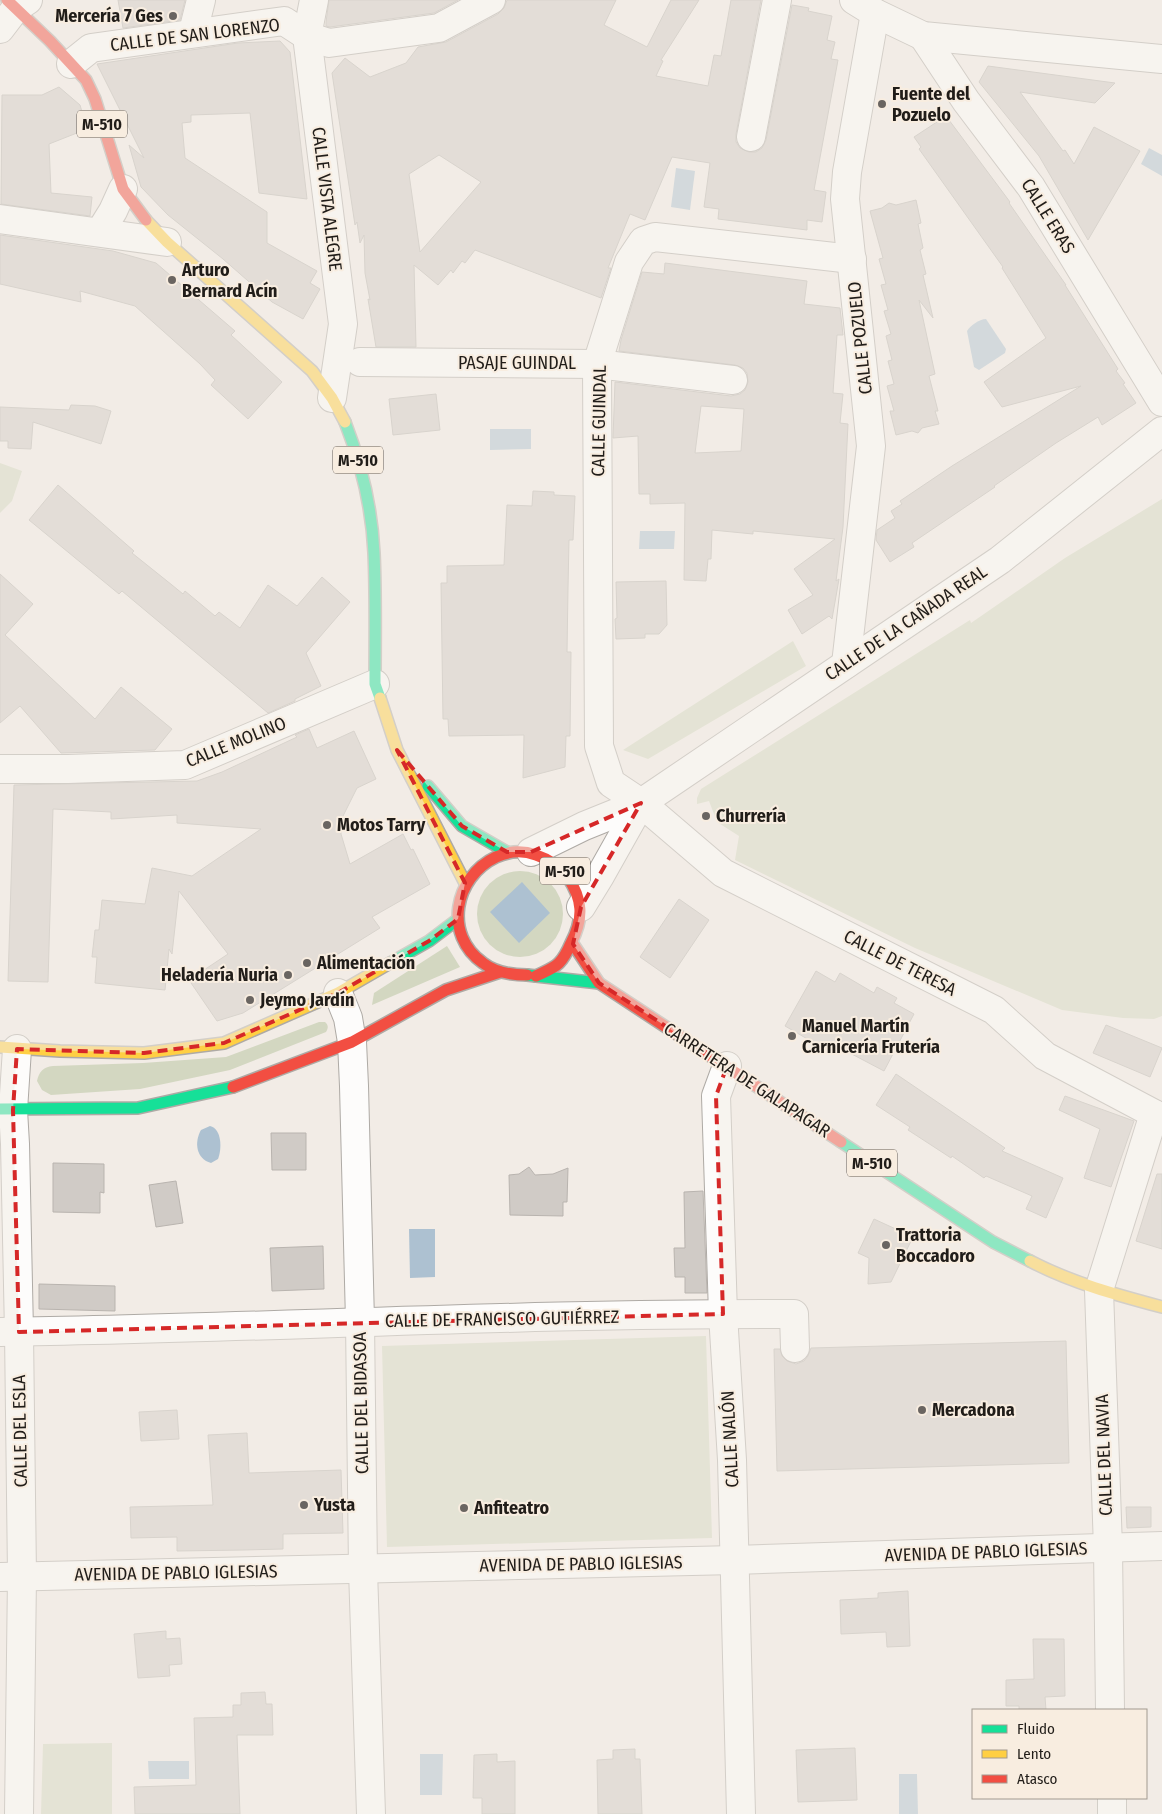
<svg xmlns="http://www.w3.org/2000/svg" width="1162" height="1814" font-family="'Fira Sans Condensed',sans-serif">
	<style>
		.green { fill: #d3d7c1 }
		.water { fill: #adc1d1 }
		.building { fill: #d0cbc6; stroke: #b9b4af; fill-rule: evenodd }
		.lines { fill: none; stroke-linecap: round; stroke-linejoin: round }
		.street-casing { stroke: #aeaaa5; stroke-width: 30 }
		.fast-casing { stroke: #aeaaa5; stroke-width: 14 }
		.slow-casing { stroke: #aeaaa5; stroke-width: 14 }
		.jam-casing { stroke: #aeaaa5; stroke-width: 14 }
		.street { stroke: #fdfcfb; stroke-width: 28 }
		.fast { stroke: #16e098; stroke-width: 11 }
		.slow { stroke: #ffcf43; stroke-width: 11 }
		.jam { stroke: #f24e42; stroke-width: 11 }
		.marked { fill: none; stroke: #d62828; stroke-width: 4; stroke-dasharray: 10 6; stroke-linejoin: round }
		.poi-dot { fill: #6a6561; stroke: #f8ede0; stroke-width: 2 }
		.labels { text-anchor: middle; dominant-baseline: central; stroke-width: 4; stroke-linejoin: round; paint-order: stroke }
		.shield { fill: #f8ede0; stroke: #625b55; stroke-width: 1 }
		.shield-label { font-size: 16px; font-weight: bold; fill: #211d19 }
		.poi-label { font-size: 18px; font-weight: bold; fill: #211d19; stroke: #f8ede0; text-anchor: start }
		.street-label { font-size: 18px; fill: #211d19; stroke: #f8ede0 }
	</style>
	<rect width="100%" height="100%" fill="#f2ece6"/>
	<g class="green">
		<path d="M0,463L22,471L12,501L0,513Z"/>
		<path d="M1162,499V1016L1154,1019L1123,1018L1062,1010L915,948L735,860L739,836L717,822L709,801L697,804V798L701,789L970,620L971,623L1065,558Z"/>
		<path d="M793,641L806,666L648,759L623,750Z"/>
		<circle cx="520" cy="914" r="43"/>
		<path d="M447,946L460,967L372,1005L374,993Z"/>
		<path d="M319,1022H325C329,1025 328,1029 326,1032L230,1070L140,1089L51,1095L42,1090L37,1081C39,1072 43,1067 53,1066L143,1063L226,1057Z"/>
		<path d="M706,1336L712,1538L387,1547L382,1346Z"/>
		<path d="M112,1743V1814H41L43,1744Z"/>
	</g>
	<g class="water">
		<path d="M1149,148L1162,155V176L1141,164Z"/>
		<path d="M676,168L695,171L690,210L671,207Z"/>
		<path d="M986,319L1006,349L1005,353L979,370L974,367L967,331C970,326 979,319 986,319Z"/>
		<path d="M490,429H531V449L490,450Z"/>
		<path d="M640,531H675L674,549H639Z"/>
		<path d="M522,882L550,913L519,943L490,912Z"/>
		<path d="M210,1126C222,1129 222,1149 218,1159L211,1163C196,1159 194,1142 201,1130Z"/>
		<path d="M409,1229H435V1277L410,1278Z"/>
		<path d="M420,1754H443L442,1795H420Z"/>
		<path d="M148,1761H189V1779H149Z"/>
		<path d="M899,1774H917L918,1814H899Z"/>
	</g>
	<g class="building">
		<path d="M118,0H185L180,20L123,28Z"/>
		<path d="M329,0H458L434,13L330,27L326,26V22Z"/>
		<path d="M507,0H616L604,25L647,47L671,0H699L661,60L663,61L656,76L708,86L714,55L721,56L731,0H761L736,134V142L740,148L749,152H756L762,148L766,140L792,5L809,8L808,11L832,16L827,40L835,42L831,59L838,60L814,190L826,192L822,222L807,220V230L718,219L719,209L704,207L710,163L672,157L645,220L630,214L608,268H611L601,298L475,250L465,263L462,261L453,273L451,270L438,285L414,265L416,347H376L368,299L370,300L365,273L364,235L360,243L357,222L355,225L332,73L345,58L370,77L406,63L418,47L446,42L498,14L504,8ZM439,155L481,182L420,252L409,174Z"/>
		<path d="M280,41L290,52L307,199L259,193L250,113L191,115V122L182,123L185,158L267,212V243L317,271L310,283L320,289L303,319L272,302L223,259L168,215L141,187L129,145L144,158L97,64L238,43Z"/>
		<path d="M988,66L1115,83L1095,103L1020,92L1063,151L1065,150L1074,164L1094,127L1140,151L1088,240L1039,156L979,82Z"/>
		<path d="M59,87L80,105L87,129L49,144L51,193L92,197L90,216L1,204L2,95H42Z"/>
		<path d="M946,116L1010,202L1009,203L1066,285H1065L1118,369L1116,371L1125,383L1123,384L1136,403L1102,425L1098,417L1056,443L994,486L995,487L912,543L914,547L890,562L876,540L877,530L895,518L891,511L902,504L900,501L952,466L1081,386L1002,407L984,382L1046,338L1002,268L1003,267L919,149L921,147L914,137Z"/>
		<path d="M916,200L921,223L918,224L923,248L920,250L926,274L923,275L933,318L919,300L935,374L929,376L938,411H935L939,424L922,428L918,433L912,431L896,435L890,411H894L887,386L894,384L888,361L892,360L886,336L891,334L884,311L888,310L881,285L886,284L879,259L883,258L870,211L882,208L889,203L896,205Z"/>
		<path d="M0,235L113,251L156,263L235,331L231,335L282,382L248,419L211,385L215,380L200,364L135,306L80,291L81,302L0,284Z"/>
		<path d="M665,263L807,281L804,304L840,308L843,335H837L833,393L843,394L840,423L848,424L843,527L836,581L839,579L832,619L829,616L802,634L788,610L813,595L794,569L835,539L753,531V534L712,530L711,559H708L706,581L684,580L685,503L650,504V494H639L638,436L613,438L615,382L731,396L740,394L745,390L748,382L747,373L743,368L735,365L619,351L621,340L642,272L664,274ZM701,406L744,409L741,451L695,453Z"/>
		<path d="M436,394L440,430L393,435L389,399Z"/>
		<path d="M71,405L95,406L111,411L101,444L33,422L31,449L8,448V441H0V407L69,410Z"/>
		<path d="M58,485L134,551L132,553L172,585L183,594L185,591L215,616L219,612L240,628L268,585L297,606L322,577L350,602L306,653L321,686L295,699V701L268,713L122,591L119,594L29,520Z"/>
		<path d="M533,491L554,492V495L575,496L573,540H569L568,588L567,652H571L570,736H566L565,767L523,778L524,735L449,736L448,719H443L441,583H447V566L504,565L507,505L532,506Z"/>
		<path d="M0,574L33,604L5,635L95,719L121,687L172,729L155,750L61,753L20,706L0,723Z"/>
		<path d="M666,581L667,625L659,634H645V638L616,639L615,619L617,618L616,582Z"/>
		<path d="M309,729L317,748L354,731L376,779L357,788L342,818L341,834L350,864L403,834L411,850L413,849L430,884L372,917L380,928L243,1013L217,1021L189,980L228,954L179,891L172,954L169,949L165,990L95,983L97,957H92L95,930H99L102,900L145,904L152,868L192,876L261,829L177,823V815L111,819V812L53,809L48,982L8,981L14,785L197,781L222,772L297,737L295,735Z"/>
		<path d="M679,899L709,920L670,978L640,957Z"/>
		<path d="M816,971L835,982L840,973L874,993L877,987L897,998L894,1003L914,1014L884,1071L827,1041L823,1048L785,1026Z"/>
		<path d="M1106,1025L1162,1048L1150,1077L1093,1053Z"/>
		<path d="M896,1074L1005,1148L1002,1151L1063,1178L1046,1218L1026,1209L1032,1196L986,1176L984,1178L952,1156L951,1158L908,1130L910,1127L876,1105Z"/>
		<path d="M1065,1096L1134,1121L1111,1187L1084,1178L1100,1129L1059,1110Z"/>
		<path d="M271,1133H306V1170H272Z"/>
		<path d="M53,1163L104,1164V1193L100,1192V1213L53,1212Z"/>
		<path d="M529,1167L535,1175L553,1174L568,1168L567,1202H563V1216L510,1215L509,1175L519,1174Z"/>
		<path d="M1157,1174H1162V1249L1136,1241Z"/>
		<path d="M176,1181L183,1223L156,1227L149,1185Z"/>
		<path d="M703,1191L707,1293H685V1277H675L674,1248H685L684,1192Z"/>
		<path d="M874,1219L913,1237L891,1282L868,1284L869,1258L858,1253Z"/>
		<path d="M323,1246L324,1289L272,1291L270,1248Z"/>
		<path d="M39,1284L115,1286V1311L39,1309Z"/>
		<path d="M1066,1341L1069,1463L777,1471L774,1349H780L782,1356L787,1361L796,1364L804,1361L808,1356L811,1348Z"/>
		<path d="M177,1410L179,1439L141,1441L139,1412Z"/>
		<path d="M247,1433L249,1473L341,1470L343,1533L283,1534V1549L244,1550L177,1551V1537L131,1538L130,1507L213,1505L208,1435Z"/>
		<path d="M1126,1507H1151V1527L1127,1528Z"/>
		<path d="M908,1591L910,1646L887,1647L886,1632L841,1634L840,1600L878,1598V1593Z"/>
		<path d="M166,1631V1639L180,1638L182,1664L169,1665L170,1676L138,1678L134,1634Z"/>
		<path d="M1033,1639H1064L1065,1696L1045,1697L1046,1710H1019V1706H1006V1680L1034,1679Z"/>
		<path d="M265,1692L266,1704H272L273,1735H237L240,1814H135L134,1787L196,1785L194,1718L233,1717V1705H241V1693Z"/>
		<path d="M855,1748L857,1800L798,1802L796,1750Z"/>
		<path d="M635,1749V1759H640L642,1814H598L597,1760L613,1759V1750Z"/>
		<path d="M497,1754V1762L515,1761V1814H482V1798H473L474,1755Z"/>
	</g>
	<g class="lines">
		<defs>
			<g id="street">
				<path d="M314,0L307,36L343,324L332,398"/>
				<path d="M854,0L875,13L923,36L1162,59"/>
				<path d="M0,29L16,8L28,0"/>
				<path d="M193,32L201,0"/>
				<path d="M923,36L966,101L1031,187L1162,402"/>
				<path d="M71,64L91,48L284,21L307,36L329,43L439,28L491,0"/>
				<path d="M751,137L777,0"/>
				<path d="M0,219L167,242"/>
				<path d="M100,232L113,211L123,189"/>
				<path d="M852,259L655,237L643,241L629,262L597,364L599,746L611,783L641,803L723,873L994,1010L1045,1056L1162,1118"/>
				<path d="M360,362L597,364L733,380"/>
				<path d="M846,664L871,446L845,199L847,172L875,13"/>
				<path d="M0,769H68L185,765L375,684"/>
				<path d="M531,852L584,826L641,803L1000,560L1162,431"/>
				<path d="M581,907L600,876L641,803"/>
				<path d="M338,993L348,1018L352,1042L354,1086L360,1321L363,1570L371,1814"/>
				<path d="M17,1049L13,1110L15,1144L19,1332L22,1576L19,1814"/>
				<path d="M727,1066L716,1096L723,1314L732,1460L741,1814"/>
				<path d="M0,1332C265,1328 529,1313 794,1314L795,1348"/>
				<path d="M0,1577L735,1560L1162,1546"/>
				<path d="M1110,1710L1108,1548L1099,1290L1154,1114"/>
				<path d="M1112,1798V1814"/>
			</g>
			<g id="fast">
				<path d="M345,422C361,463 372,509 374,553C376,596 375,641 375,684L380,698"/>
				<path d="M428,786L462,826L507,852"/>
				<path d="M390,963L429,941L458,919"/>
				<path d="M527,975L599,983"/>
				<path d="M0,1109L138,1108L233,1087"/>
				<path d="M841,1142L993,1242L1030,1261"/>
			</g>
			<g id="slow">
				<path d="M146,220L167,242L312,371L332,398L345,422"/>
				<path d="M380,698L397,750L465,883"/>
				<path d="M0,1047L60,1051L144,1053L224,1043L338,993L390,963"/>
				<path d="M1030,1261C1072,1283 1117,1295 1162,1307"/>
			</g>
			<g id="jam">
				<path d="M7,0L50,41L86,80L95,99L123,189L146,220"/>
				<path d="M573,944L599,983L841,1142"/>
				<path d="M527,975C511,975 496,973 483,963C443,935 454,877 496,857C509,851 522,850 536,855C548,859 559,866 567,876C583,899 584,918 571,943C568,950 565,957 559,963C553,969 544,972 536,976"/>
				<path d="M233,1087L352,1042L446,990L500,972"/>
			</g>
		</defs>
		<use href="#street" class="street-casing"/>
		<use href="#fast" class="fast-casing"/>
		<use href="#slow" class="slow-casing"/>
		<use href="#jam" class="jam-casing"/>
		<use href="#street" class="street"/>
		<use href="#fast" class="fast"/>
		<use href="#slow" class="slow"/>
		<use href="#jam" class="jam"/>
	</g>
	<path d="M0 0H1162V1814H0ZM397,750L462,826L507,852H531L641,803L581,907L573,944L599,983L727,1066L716,1096L723,1314L19,1332L13,1110L17,1049L144,1053L224,1043L338,993L429,941L458,919L465,883Z" fill="#f2ece6" fill-opacity=".55" fill-rule="evenodd"/>
	<path class="marked" d="M397,750L462,826L507,852H531L641,803L581,907L573,944L599,983L727,1066L716,1096L723,1314L19,1332L13,1110L17,1049L144,1053L224,1043L338,993L429,941L458,919L465,883Z"/>
	<g class="poi-dot">
		<circle cx="173" cy="16" r="5"/>
		<circle cx="882" cy="104" r="5"/>
		<circle cx="172" cy="280" r="5"/>
		<circle cx="706" cy="816" r="5"/>
		<circle cx="327" cy="825" r="5"/>
		<circle cx="307" cy="963" r="5"/>
		<circle cx="288" cy="975" r="5"/>
		<circle cx="250" cy="1000" r="5"/>
		<circle cx="792" cy="1036" r="5"/>
		<circle cx="886" cy="1245" r="5"/>
		<circle cx="922" cy="1410" r="5"/>
		<circle cx="304" cy="1505" r="5"/>
		<circle cx="464" cy="1508" r="5"/>
	</g>
	<g class="labels">
		<g class="shield">
			<rect x="77" y="110.5" width="50" height="27" rx="4"/>
			<rect x="333" y="446.5" width="50" height="27" rx="4"/>
			<rect x="540" y="857.5" width="50" height="27" rx="4"/>
			<rect x="847" y="1149.5" width="50" height="27" rx="4"/>
		</g>
		<g class="shield-label">
			<text x="102" y="124">M-510</text>
			<text x="358" y="460">M-510</text>
			<text x="565" y="871">M-510</text>
			<text x="872" y="1163">M-510</text>
		</g>
		<g class="poi-label">
			<text x="163" y="16" text-anchor="end">Mercería 7 Ges</text>
			<text x="892" y="94">Fuente del<tspan x="892" dy="21">Pozuelo</tspan></text>
			<text x="182" y="270">Arturo<tspan x="182" dy="21">Bernard Acín</tspan></text>
			<text x="716" y="816">Churrería</text>
			<text x="337" y="825">Motos Tarry</text>
			<text x="317" y="963">Alimentación</text>
			<text x="278" y="975" text-anchor="end">Heladería Nuria</text>
			<text x="260" y="1000">Jeymo Jardín</text>
			<text x="802" y="1026">Manuel Martín<tspan x="802" dy="21">Carnicería Frutería</tspan></text>
			<text x="896" y="1235">Trattoria<tspan x="896" dy="21">Boccadoro</tspan></text>
			<text x="932" y="1410">Mercadona</text>
			<text x="314" y="1505">Yusta</text>
			<text x="474" y="1508">Anfiteatro</text>
		</g>
		<g class="street-label">
			<text transform="translate(195 35) rotate(-7)">CALLE DE SAN LORENZO</text>
			<text transform="translate(327 199) rotate(83)">CALLE VISTA ALEGRE</text>
			<text transform="translate(1048 216) rotate(58)">CALLE ERAS</text>
			<text transform="translate(860 338) rotate(-96)">CALLE POZUELO</text>
			<text x="517" y="363">PASAJE GUINDAL</text>
			<text transform="translate(599 421) rotate(-89)">CALLE GUINDAL</text>
			<text transform="translate(906 623) rotate(-34)">CALLE DE LA CAÑADA REAL</text>
			<text transform="translate(236 742) rotate(-22)">CALLE MOLINO</text>
			<text transform="translate(900 963) rotate(27)">CALLE DE TERESA</text>
			<text transform="translate(747 1080) rotate(33)">CARRETERA DE GALAPAGAR</text>
			<text transform="translate(502 1319) rotate(-1)">CALLE DE FRANCISCO GUTIÉRREZ</text>
			<text transform="translate(361 1403) rotate(-91)">CALLE DEL BIDASOA</text>
			<text transform="translate(20 1431) rotate(-91)">CALLE DEL ESLA</text>
			<text transform="translate(730 1439) rotate(-93)">CALLE NALÓN</text>
			<text transform="translate(1104 1455) rotate(-92)">CALLE DEL NAVIA</text>
			<text transform="translate(986 1552) rotate(-2)">AVENIDA DE PABLO IGLESIAS</text>
			<text transform="translate(581 1564) rotate(-1)">AVENIDA DE PABLO IGLESIAS</text>
			<text transform="translate(176 1573) rotate(-1)">AVENIDA DE PABLO IGLESIAS</text>
		</g>
	</g>
	<rect x="972" y="1709" width="175" height="90" fill="#f8ede0" stroke="#a29a90"/>
	<rect x="982" y="1725" width="25" height="8" fill="#16e098" stroke="#a29a90"/>
	<text x="1017" y="1734" font-size="15" fill="#211d19">Fluido</text>
	<rect x="982" y="1750" width="25" height="8" fill="#ffcf43" stroke="#a29a90"/>
	<text x="1017" y="1759" font-size="15" fill="#211d19">Lento</text>
	<rect x="982" y="1775" width="25" height="8" fill="#f24e42" stroke="#a29a90"/>
	<text x="1017" y="1784" font-size="15" fill="#211d19">Atasco</text>
</svg>
